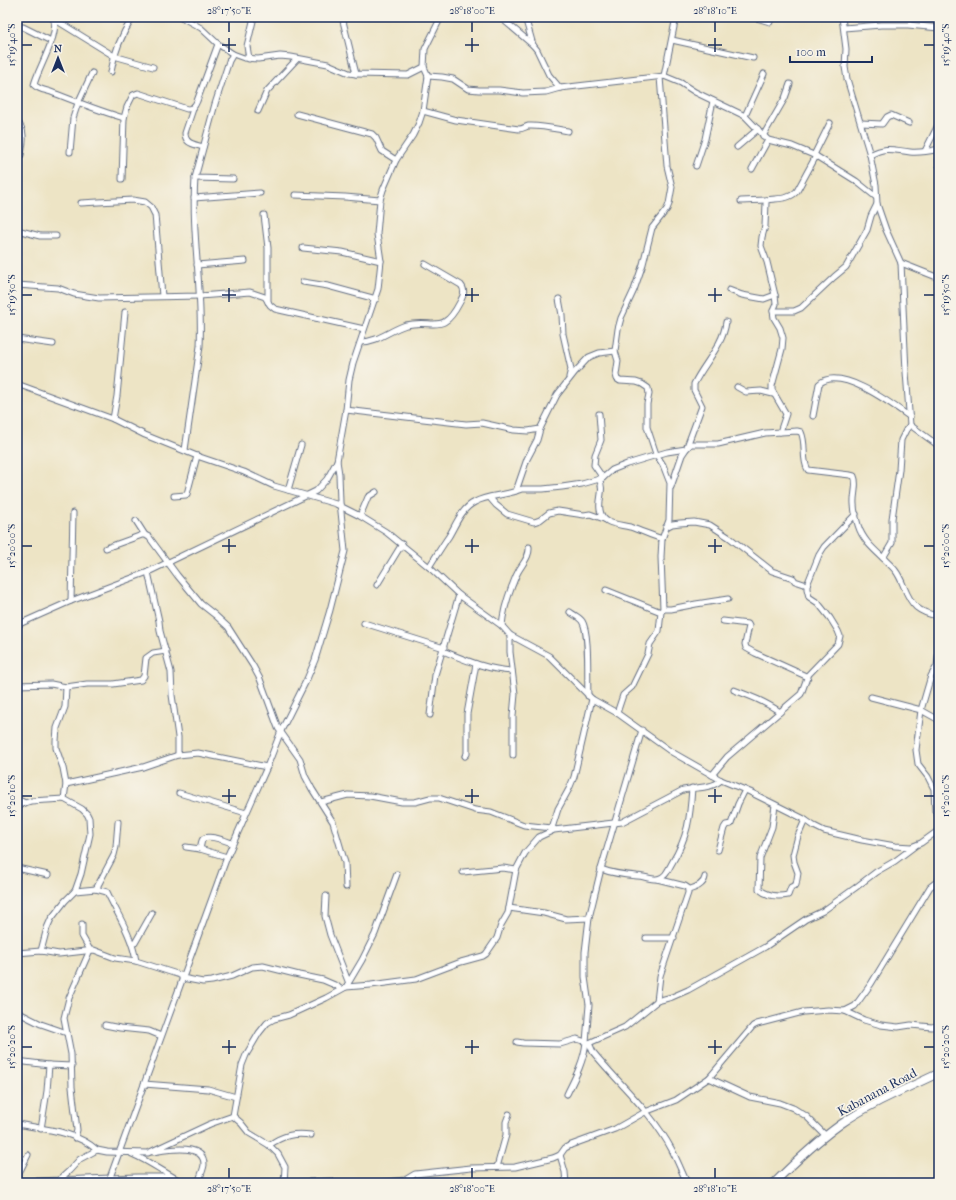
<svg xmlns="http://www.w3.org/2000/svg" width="956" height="1200" font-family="'IM FELL French Canon',serif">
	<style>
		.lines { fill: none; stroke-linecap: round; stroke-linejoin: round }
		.street-casing { stroke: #646e82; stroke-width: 7 }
		.secondary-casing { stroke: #646e82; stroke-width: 9 }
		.street { stroke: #fff; stroke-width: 5 }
		.secondary { stroke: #fff; stroke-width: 7 }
		.ticks { fill: none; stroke: #1b2f5e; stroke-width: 1.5 }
		.labels { text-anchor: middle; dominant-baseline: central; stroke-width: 3.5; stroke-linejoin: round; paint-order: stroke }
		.street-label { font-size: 13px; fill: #1b2f5e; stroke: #f7f3e8 }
		.neatline { fill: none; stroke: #1b2f5e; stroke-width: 1.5 }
		.ticks-label { font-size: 10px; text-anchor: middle; fill: #1b2f5e }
	</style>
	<rect width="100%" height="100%" fill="#f7f3e8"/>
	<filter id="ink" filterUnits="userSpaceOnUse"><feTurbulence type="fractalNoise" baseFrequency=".025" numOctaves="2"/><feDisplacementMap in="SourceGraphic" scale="8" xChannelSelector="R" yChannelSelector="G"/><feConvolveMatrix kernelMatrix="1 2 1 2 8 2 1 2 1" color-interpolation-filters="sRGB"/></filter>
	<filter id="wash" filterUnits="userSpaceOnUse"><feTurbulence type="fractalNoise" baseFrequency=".012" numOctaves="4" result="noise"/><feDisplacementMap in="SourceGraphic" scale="16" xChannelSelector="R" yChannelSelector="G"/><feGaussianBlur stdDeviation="0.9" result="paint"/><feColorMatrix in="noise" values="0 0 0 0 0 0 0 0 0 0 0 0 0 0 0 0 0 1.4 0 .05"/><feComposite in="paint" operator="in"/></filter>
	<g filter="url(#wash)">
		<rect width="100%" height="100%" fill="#ede4c5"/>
	</g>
	<g filter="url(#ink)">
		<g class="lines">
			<defs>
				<g id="street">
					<path d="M52,17C63,29 37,70 34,85C40,90 45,90 51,92C75,101 99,111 124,118"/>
					<path d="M181,17L201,28L218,44L233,54L244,58L258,59L280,56L291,57L328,64L349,73L356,74L408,75L424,67"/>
					<path d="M342,17L356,74"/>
					<path d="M500,17L533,45L537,50L549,75L560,88"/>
					<path d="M525,17L533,45"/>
					<path d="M753,17L770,22"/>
					<path d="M842,17L846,49L845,67L847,79L870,155L876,185L877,204L886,230L901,263L906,372L910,425L939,446"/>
					<path d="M54,19L114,56L153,67"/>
					<path d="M23,27L51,41"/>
					<path d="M844,28L881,25H908L939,28"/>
					<path d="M672,40L753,58"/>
					<path d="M233,54L229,61L215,104L195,178L233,179"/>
					<path d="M249,59L247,46L254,17"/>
					<path d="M111,72C114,52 122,34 133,17"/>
					<path d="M428,76L442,77L453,79L468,89L479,90H499L523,93L546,92L560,88L664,76L681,83L695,92L745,116L768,140L792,146L816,156L856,181L876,197"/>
					<path d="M664,76L676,17"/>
					<path d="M194,106L185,133C185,144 194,144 203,147"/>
					<path d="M258,111L267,91L297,59"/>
					<path d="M423,111L456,120L519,129C523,129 525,127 528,126C541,125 556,129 568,131"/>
					<path d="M297,114L372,134L376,138L382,151L396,160"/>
					<path d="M745,116L764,74"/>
					<path d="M17,121C26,131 23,143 21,155"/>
					<path d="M861,123L882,124L887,117L891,115L909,123"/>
					<path d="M763,136L785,98L790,84"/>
					<path d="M737,147L758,129"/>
					<path d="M937,150L938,153L939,165"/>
					<path d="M925,151L939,123"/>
					<path d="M70,152L73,118L78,103L92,73"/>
					<path d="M814,155L830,123"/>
					<path d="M870,155C887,146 892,150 910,152C919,153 930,151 939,149"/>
					<path d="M696,166L705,139L713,101"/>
					<path d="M752,169L768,140"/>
					<path d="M122,179L124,118L127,107L133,95L138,93L187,109C193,109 195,106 197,101L218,44"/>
					<path d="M295,195L345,197L380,200"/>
					<path d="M194,198L260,193"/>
					<path d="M741,201L766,200"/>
					<path d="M81,203L133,200L145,202L151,207L155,215L156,226L162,296"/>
					<path d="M264,215L268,248V302"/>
					<path d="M17,230L40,236H56"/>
					<path d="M303,248L342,252L381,261"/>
					<path d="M901,263L939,278"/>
					<path d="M197,265L245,261"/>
					<path d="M303,282L328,286L376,299"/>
					<path d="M17,285L58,288L74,294L99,298L200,296L250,292L265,297L270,305L275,309L364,329"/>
					<path d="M729,290L742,295L764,299L775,295"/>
					<path d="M559,299L562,315L563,334L571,369L569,377"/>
					<path d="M773,311H794L801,308L834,277L846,267L867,230L871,216L877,204"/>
					<path d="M17,339L53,344"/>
					<path d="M361,342C378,342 390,330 406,325C434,318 442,337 460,302C463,296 466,291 461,285L425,264"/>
					<path d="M17,384L113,419L145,435L197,456L244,472L274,486L336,504L360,516L386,532L429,567L459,595L502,626L510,635L549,656L592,699L617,713L670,751L721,780L750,792L804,819L814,826L824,831L862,840L895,846L911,847L921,843L939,830"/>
					<path d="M737,387L746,392L761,391L773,394"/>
					<path d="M346,410L466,424L482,423L514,430L528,431L540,429"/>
					<path d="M599,414L601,440L595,455L594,465L603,478"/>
					<path d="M813,416L819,384C840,365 892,404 910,417"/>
					<path d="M113,419L117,396L125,312"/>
					<path d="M780,432L786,414L772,390V386L782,349L783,338L780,328L774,318L773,311L776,304L775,295L767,262L761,246L762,237L765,226L766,203V200C778,198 789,200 797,191L816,156"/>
					<path d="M185,450L200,346C203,290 191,234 195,178"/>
					<path d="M599,479C605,490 598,498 600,510C602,525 619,524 630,527C641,531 651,535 662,539"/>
					<path d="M671,487L682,455L686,449L691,444H718L765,433L797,431L801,432C807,445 801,458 808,470L850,475L854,476C858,484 853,495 854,504C854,511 856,518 858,525C864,545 882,555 895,570C904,581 905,597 916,607C922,612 931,615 939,616"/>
					<path d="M288,490L301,445"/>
					<path d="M516,491L522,489H543L562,487L582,484L603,478L612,470L627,464L667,452L686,449L702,406L694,390V384C704,363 723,346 726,322"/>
					<path d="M174,496L186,495L187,494L197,456"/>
					<path d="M490,498L496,505L507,514L534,522L540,520L549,513L558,511L584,515L590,514L604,519"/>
					<path d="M360,516L368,497L376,492"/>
					<path d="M136,521L145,535"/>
					<path d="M666,527L672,524L680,523L694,522L710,525L730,538L772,571L793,578L795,581L807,585"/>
					<path d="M106,548L142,535H145L149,537L177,575L201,604L215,615L228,627L253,666L260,679L278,728L300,759L305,776L312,789L333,822L345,863L346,887"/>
					<path d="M883,558L892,543V519L899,470L901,440L906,430L910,425"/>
					<path d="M429,567C436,556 442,546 449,536C456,524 462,508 475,502C487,495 503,496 516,491L527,459L537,440L540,429L557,395L575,372L589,357L599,353L615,351"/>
					<path d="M148,572L159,621L160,631L171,672L172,695L178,737V755"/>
					<path d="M377,585L402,544"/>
					<path d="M606,590L661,612"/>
					<path d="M71,601L73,513"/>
					<path d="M663,609H671L696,604L728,599"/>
					<path d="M570,612C574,615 579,617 582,621C590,633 587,680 588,696"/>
					<path d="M723,621L748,624L749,626L745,644L746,648L755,653L808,677"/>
					<path d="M364,623L444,648"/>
					<path d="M17,625L71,601L148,572L316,491L327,479L337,461L346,410L349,380L353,363L378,289L381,261L377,234L380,200L383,190L396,160L413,135L419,123L423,111L428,76L424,67L425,49L441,17"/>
					<path d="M502,626C503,612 507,599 512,586C514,582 515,577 518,572C522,564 530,557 529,547"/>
					<path d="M510,635V652L515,694L513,716V755"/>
					<path d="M939,649L937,666L931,676L921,710L916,750L918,764L928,777L934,789L935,811L939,817"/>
					<path d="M443,651C465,660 488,670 512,671"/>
					<path d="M17,685L51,684L66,687L87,684H113L141,680L144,676L146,658L153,653L166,651"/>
					<path d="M734,690C750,696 766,702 780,712"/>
					<path d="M871,697L921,710L939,720"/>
					<path d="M617,713L623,695L632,687L648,654L650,644L659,631L661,612L663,609L661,557L662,539L669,520L670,483L663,465L656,454L647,427V404L649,394L648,388L642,384L636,382L620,381L617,379L616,375L618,361L615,351L618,329L621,318L634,290L643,264L652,228L667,209L669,204L672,187L667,166L660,77"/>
					<path d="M430,715L435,675L459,595"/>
					<path d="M642,730L601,869L589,918L585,952V977L589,1005L586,1042L589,1043L593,1052C619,1084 652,1112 672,1150C677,1160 682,1172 687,1183"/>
					<path d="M465,756L467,754V714L476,664"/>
					<path d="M712,775L727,757L801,694L808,675L838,644L840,636L838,631L830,618L818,603L809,597L807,589V585L819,555L824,547L856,514"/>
					<path d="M66,784L143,767L178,755L198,753L267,767"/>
					<path d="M179,793L246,813"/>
					<path d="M17,799L25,803"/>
					<path d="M64,799L66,784L63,768L56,748V741L57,728L65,707L66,687"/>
					<path d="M321,802L348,795L370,796L402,802H415L430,798H439L475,810L491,812L524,825L552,828"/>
					<path d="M775,805L772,827L760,858L759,889C767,896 778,897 788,895L791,887L796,885L798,873L794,862L793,855L798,836L805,820"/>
					<path d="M17,814L19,805L31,801L64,799L82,809L87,814L89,818L90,834L81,874L75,891L65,901L51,919L47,928L41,951"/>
					<path d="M554,829L552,828L558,809L569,789L574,777L592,699"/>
					<path d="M186,847L200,849L227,857"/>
					<path d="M200,849C201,846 201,841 203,839C208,834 226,841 232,843"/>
					<path d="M718,850L724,828L726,825L731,824L738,804L745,790"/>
					<path d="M17,868L48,875"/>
					<path d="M601,869C613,874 625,875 637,876C643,876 652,880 658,879C666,877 668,870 672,863C688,836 690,819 692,788"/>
					<path d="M463,872L503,868L516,870"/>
					<path d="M96,889L114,855L116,847L118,822"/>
					<path d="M688,890C695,888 704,885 705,877"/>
					<path d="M75,891L96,889L107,892C118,915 132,936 136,961"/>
					<path d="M326,896L325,916L330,935L348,981"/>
					<path d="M509,908L544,913L566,919L589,918"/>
					<path d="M646,938H674"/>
					<path d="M132,944L135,943L152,913"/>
					<path d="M17,953L41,951L59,954L94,950L115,958L136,961L183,976"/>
					<path d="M182,978L203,982L212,981L232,976L252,967L263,966L299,975L323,980L337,986L340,989"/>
					<path d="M346,987L371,985L416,979L461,962L483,956L486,954L497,938L501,925L508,913L516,870L525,853L539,837L554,830L622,822L683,790C695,787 712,789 721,780"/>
					<path d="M657,1001L660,976L688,893V888L685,886L657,879"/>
					<path d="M845,1011L855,1006L871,984L930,887L939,880"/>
					<path d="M17,1012L41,1024L67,1033"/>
					<path d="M105,1025L120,1028L149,1031L161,1036"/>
					<path d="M517,1042L523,1043L560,1044L577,1039L586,1042C584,1061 575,1078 567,1094"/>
					<path d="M589,1043L625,1027L657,1001L672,997L688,990L765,947L806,919L823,911L855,888L876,872L895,861L915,846"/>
					<path d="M17,1061L49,1065"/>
					<path d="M709,1078L750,1097L780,1103L793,1108L806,1116L826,1136"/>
					<path d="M144,1084L208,1089L236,1097"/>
					<path d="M233,1116L241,1123L249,1133L269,1145L278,1154L285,1167L284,1183"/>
					<path d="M17,1124C43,1129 76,1131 97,1150"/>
					<path d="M41,1129L47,1091L49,1065L72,1066"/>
					<path d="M75,1138L77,1130L72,1087L71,1054L64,1018L69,998L90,950L82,936V924"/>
					<path d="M269,1145C284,1135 293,1133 311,1135"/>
					<path d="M153,1152C166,1150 205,1142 204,1165C203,1171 200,1177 198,1183"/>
					<path d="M132,1154C151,1162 166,1174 184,1183"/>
					<path d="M560,1155L565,1172L566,1183"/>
					<path d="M497,1167L506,1135V1122L509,1114"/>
					<path d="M17,1177L28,1155"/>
					<path d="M60,1180L137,1177H172"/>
					<path d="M17,1182L59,1180L69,1171L80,1159L97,1150L107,1152L148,1153L210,1124L233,1116L242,1065L246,1055L259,1033L267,1023L274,1019L289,1015L326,998L346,987L362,960L375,934L397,874"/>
					<path d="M108,1183L227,857L267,767L281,731L307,679L315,660L330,610L345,551L340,502L339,474L337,461"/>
					<path d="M286,1183L331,1181"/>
					<path d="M376,1183L405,1180L415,1174L471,1168L515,1167L553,1158L560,1155L565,1148L571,1145L615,1129L645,1112L676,1100L709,1078L753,1026L757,1024L803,1012L828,1010L845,1011L864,1020L881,1025L898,1027L911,1025L932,1027L939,1025"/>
				</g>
				<path id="secondary" d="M774,1183C795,1162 816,1142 841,1124C871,1103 906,1089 939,1073"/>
			</defs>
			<use href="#street" class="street-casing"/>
			<use href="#secondary" class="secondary-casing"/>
			<use href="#street" class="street"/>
			<use href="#secondary" class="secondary"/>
		</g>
	</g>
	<path class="ticks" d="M229,22V32M472,22V32M715,22V32M229,38V52M472,38V52M715,38V52M22,45H32M222,45H236M465,45H479M708,45H722M924,45H934M229,288V302M472,288V302M715,288V302M22,295H32M222,295H236M465,295H479M708,295H722M924,295H934M229,539V553M472,539V553M715,539V553M22,546H32M222,546H236M465,546H479M708,546H722M924,546H934M229,789V803M472,789V803M715,789V803M22,796H32M222,796H236M465,796H479M708,796H722M924,796H934M229,1040V1054M472,1040V1054M715,1040V1054M22,1047H32M222,1047H236M465,1047H479M708,1047H722M924,1047H934M229,1168V1178M472,1168V1178M715,1168V1178"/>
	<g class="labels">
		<g class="street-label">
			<text transform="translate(877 1092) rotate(-28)">Kabanana Road</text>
		</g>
	</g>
	<rect width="956" height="1200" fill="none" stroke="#f7f3e8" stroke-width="44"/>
	<g transform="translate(58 58)" stroke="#f7f3e8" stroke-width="3" paint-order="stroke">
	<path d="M0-3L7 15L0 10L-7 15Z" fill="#1b2f5e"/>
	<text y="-6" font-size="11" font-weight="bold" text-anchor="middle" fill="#1b2f5e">N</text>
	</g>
	<path d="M790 56v6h82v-6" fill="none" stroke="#1b2f5e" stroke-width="2"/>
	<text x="796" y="56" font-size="12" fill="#1b2f5e" stroke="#f7f3e8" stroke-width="3" paint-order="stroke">100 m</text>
	<rect x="22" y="22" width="912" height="1156" class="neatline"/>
	<g class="ticks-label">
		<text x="229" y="14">28°17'50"E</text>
		<text x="472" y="14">28°18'00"E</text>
		<text x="715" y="14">28°18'10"E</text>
		<text transform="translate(11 45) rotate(-90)" y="4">15°19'40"S</text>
		<text transform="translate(945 45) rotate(-90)" y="4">15°19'40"S</text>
		<text transform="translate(11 295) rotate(-90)" y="4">15°19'50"S</text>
		<text transform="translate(945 295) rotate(-90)" y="4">15°19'50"S</text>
		<text transform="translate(11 546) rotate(-90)" y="4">15°20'00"S</text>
		<text transform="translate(945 546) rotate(-90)" y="4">15°20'00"S</text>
		<text transform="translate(11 796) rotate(-90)" y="4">15°20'10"S</text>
		<text transform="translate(945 796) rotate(-90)" y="4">15°20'10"S</text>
		<text transform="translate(11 1047) rotate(-90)" y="4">15°20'20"S</text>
		<text transform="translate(945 1047) rotate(-90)" y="4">15°20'20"S</text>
		<text x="229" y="1192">28°17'50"E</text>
		<text x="472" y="1192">28°18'00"E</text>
		<text x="715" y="1192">28°18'10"E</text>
	</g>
</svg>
